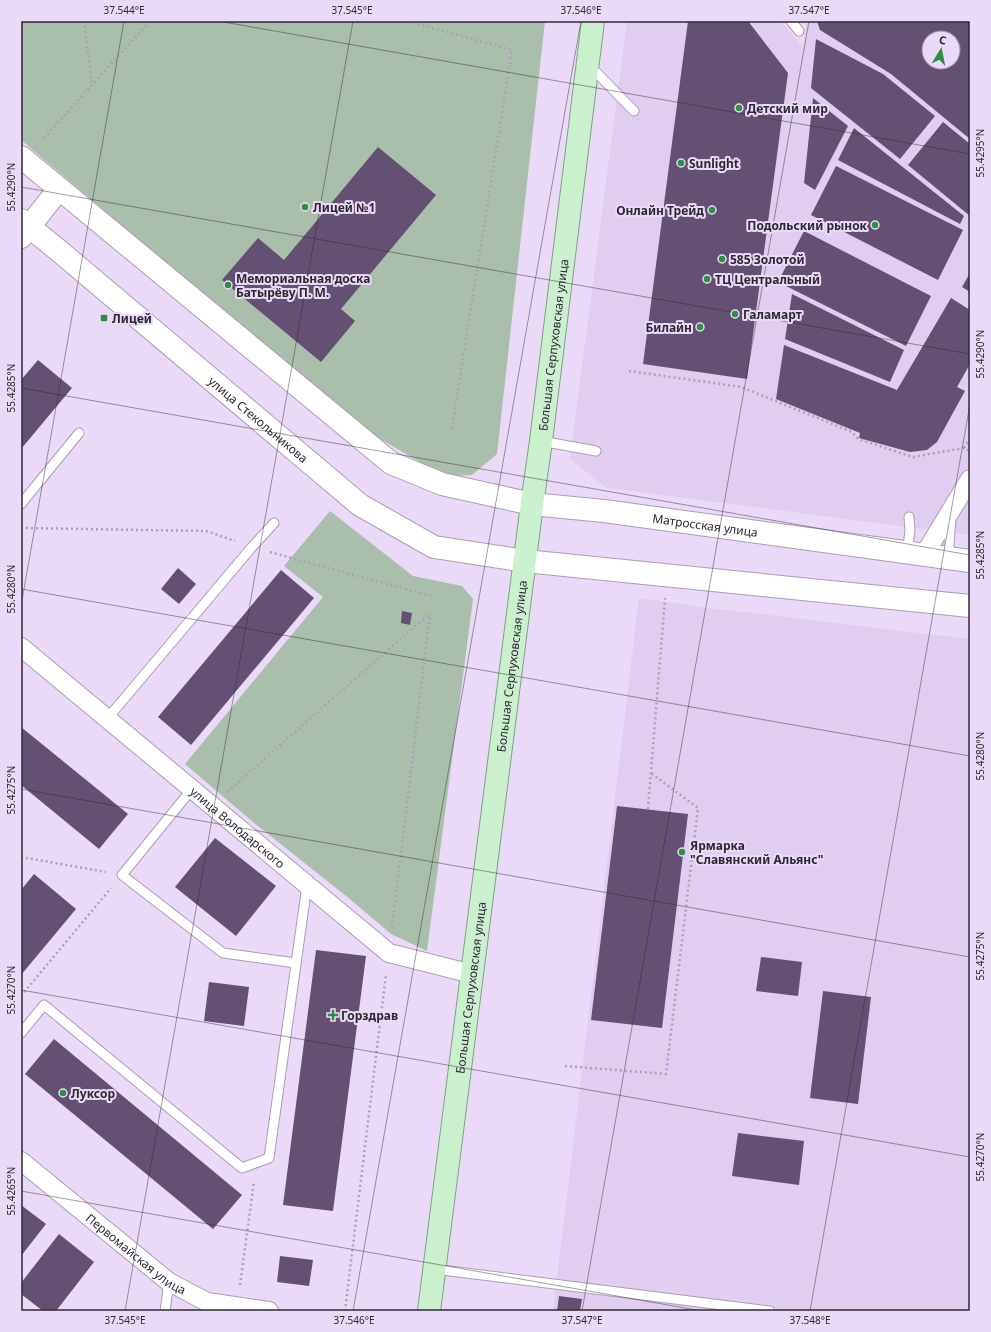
<svg xmlns="http://www.w3.org/2000/svg" width="991" height="1332" font-family="'Noto Sans',sans-serif">
	<style>
		.built { fill: #e0cdef; fill-rule: evenodd }
		.green { fill: #a9bfab }
		.building { fill: #645072; fill-rule: evenodd }
		.lines { fill: none; stroke-linecap: round; stroke-linejoin: round }
		.service-casing { stroke: #ab9cb7; stroke-width: 11 }
		.minor-casing { stroke: #ab9cb7; stroke-width: 20 }
		.tertiary-casing { stroke: #ab9cb7; stroke-width: 24 }
		.secondary-casing { stroke: #ab9cb7; stroke-width: 24 }
		.primary-casing { stroke: #7ca482; stroke-width: 24 }
		.path { stroke: #ac9fb6; stroke-width: 2.5; stroke-dasharray: 2 3; stroke-linecap: butt }
		.service { stroke: #fff; stroke-width: 9 }
		.minor { stroke: #fff; stroke-width: 18 }
		.tertiary { stroke: #fff; stroke-width: 22 }
		.secondary { stroke: #fff; stroke-width: 22 }
		.primary { stroke: #caf0ce; stroke-width: 22 }
		.ticks { fill: none; stroke: #2e2833; stroke-width: 1; stroke-opacity: 0.45 }
		.poi-dot { fill: #2d8f43; stroke: #eadaf7; stroke-width: 1.5 }
		.labels { text-anchor: middle; dominant-baseline: central; stroke-width: 4; stroke-linejoin: round; paint-order: stroke }
		.poi-label { font-size: 12px; font-weight: bold; fill: #2e2833; stroke: #eadaf7; text-anchor: start }
		.street-label { font-size: 12px; fill: #2e2833; stroke: #eadaf7 }
		.neatline { fill: none; stroke: #2e2833; stroke-width: 1.5 }
		.ticks-label { font-size: 10px; text-anchor: middle; fill: #2e2833 }
	</style>
	<rect width="100%" height="100%" fill="#eadaf7"/>
	<g class="built">
		<path d="M627,21H781L803,47L806,21H970V535L607,488L570,459ZM929,38H953V62H929Z"/>
		<path d="M639,598L702,607L970,639V1311H553Z"/>
	</g>
	<g class="green">
		<path d="M21,21H545L497,454L472,475L444,476L363,429L21,140Z"/>
		<path d="M330,511L413,576L462,586L473,599L427,951L391,934L351,900L253,822L185,764L323,597L284,566Z"/>
	</g>
	<g class="building">
		<path d="M688,21H748L788,73L747,379L643,364Z"/>
		<path d="M817,21H970V139L891,74L820,30ZM929,38H953V62H929Z"/>
		<path d="M816,39L883,74L935,116L900,159L811,88Z"/>
		<path d="M813,98L848,126L815,190L804,183Z"/>
		<path d="M943,122L970,144V216L908,165Z"/>
		<path d="M854,128L964,216L960,224L838,160Z"/>
		<path d="M378,147L436,195L341,309L355,321L321,362L222,280L258,238L284,260Z"/>
		<path d="M836,166L963,230L938,280L811,215Z"/>
		<path d="M804,231L931,296L906,346L778,282Z"/>
		<path d="M970,273V292L962,287Z"/>
		<path d="M792,294L904,350L890,382L785,339Z"/>
		<path d="M951,298L970,310V364L957,387L965,391L937,442L927,450L910,452L859,438L860,433L776,399L784,345L897,390Z"/>
		<path d="M38,360L72,388L21,449V380Z"/>
		<path d="M178,568L196,584L179,604L161,589Z"/>
		<path d="M281,570L314,598L191,745L158,717Z"/>
		<path d="M402,611L412,613L410,625L401,623Z"/>
		<path d="M21,727L128,814L99,849L21,785Z"/>
		<path d="M617,806L688,814L662,1028L591,1020Z"/>
		<path d="M215,838L276,886L236,936L175,887Z"/>
		<path d="M34,874L76,909L21,975V890Z"/>
		<path d="M316,950L366,956L333,1211L283,1205Z"/>
		<path d="M761,957L802,962L798,996L756,991Z"/>
		<path d="M209,982L249,987L244,1026L204,1021Z"/>
		<path d="M823,991L871,997L858,1104L810,1098Z"/>
		<path d="M54,1039L242,1195L213,1229L25,1074Z"/>
		<path d="M738,1133L804,1141L799,1185L732,1176Z"/>
		<path d="M21,1205L46,1224L21,1256Z"/>
		<path d="M59,1234L94,1262L56,1311H43L21,1294V1283Z"/>
		<path d="M280,1256L313,1260L309,1286L277,1282Z"/>
		<path d="M559,1296L582,1299L580,1311H557Z"/>
	</g>
	<g class="lines">
		<defs>
			<g id="service">
				<path d="M791,21L799,31"/>
				<path d="M589,65L634,111"/>
				<path d="M541,441L596,451"/>
				<path d="M21,504L79,433"/>
				<path d="M907,553L910,531L909,517"/>
				<path d="M948,558L951,518"/>
				<path d="M107,719L252,547L274,523"/>
				<path d="M192,789L122,875L223,953L296,963"/>
				<path d="M21,1033L44,1005L242,1168L269,1158L307,885"/>
				<path d="M434,1269L770,1311"/>
				<path d="M165,1311L169,1282"/>
			</g>
			<g id="minor">
				<path d="M924,555L970,479"/>
				<path id="s1" d="M21,647L389,953L472,974"/>
				<path id="s2" d="M21,1161L169,1282L207,1302L269,1311"/>
			</g>
			<path id="tertiary" d="M21,237L59,189"/>
			<g id="secondary">
				<path id="s3" d="M21,157L391,463L442,484L532,504L604,511L970,561"/>
				<path id="s4" d="M21,220L58,250L360,505L434,547L525,561L970,606"/>
			</g>
			<g id="primary">
				<path id="s5" d="M429,1311L532,504L541,441L593,21"/>
			</g>
		</defs>
		<use href="#service" class="service-casing"/>
		<use href="#minor" class="minor-casing"/>
		<use href="#tertiary" class="tertiary-casing"/>
		<use href="#secondary" class="secondary-casing"/>
		<use href="#primary" class="primary-casing"/>
		<g class="path">
			<path d="M84,21L92,84"/>
			<path d="M408,21L512,50L451,433"/>
			<path d="M44,138L150,21"/>
			<path d="M629,371L741,387L852,432L858,439L913,457L964,448L970,451"/>
			<path d="M964,448L970,439"/>
			<path d="M21,528L206,531L235,541"/>
			<path d="M270,552L431,596"/>
			<path d="M227,792L429,614"/>
			<path d="M648,809L665,598"/>
			<path d="M21,857L106,872"/>
			<path d="M392,927L430,614"/>
			<path d="M21,996L111,888"/>
			<path d="M565,1066L666,1074L698,808L651,773"/>
			<path d="M240,1285L254,1181"/>
			<path d="M345,1311L386,974"/>
		</g>
		<use href="#service" class="service"/>
		<use href="#minor" class="minor"/>
		<use href="#tertiary" class="tertiary"/>
		<use href="#secondary" class="secondary"/>
		<use href="#primary" class="primary"/>
	</g>
	<path class="ticks" d="M218,21L970,154M21,187L970,354M21,388L970,555M21,589L970,756M21,606L124,21M21,789L970,957M21,990L970,1157M21,1191L702,1311M125,1311L353,21M353,1311L581,21M582,1311L809,21M810,1311L970,404"/>
	<g class="poi-dot">
		<circle cx="739" cy="108" r="4"/>
		<circle cx="681" cy="163" r="4"/>
		<circle cx="305" cy="207" r="4"/>
		<circle cx="712" cy="210" r="4"/>
		<circle cx="875" cy="225" r="4"/>
		<circle cx="722" cy="259" r="4"/>
		<circle cx="707" cy="279" r="4"/>
		<circle cx="228" cy="285" r="4"/>
		<circle cx="735" cy="314" r="4"/>
		<rect x="100" y="314" width="8" height="8" rx="2"/>
		<circle cx="700" cy="327" r="4"/>
		<circle cx="682" cy="852" r="4"/>
		<path d="M331 1009h4v4h4v4h-4v4h-4v-4h-4v-4h4z"/>
		<circle cx="63" cy="1093" r="4"/>
	</g>
	<g class="labels">
		<g class="poi-label">
			<text x="747" y="108">Детский мир</text>
			<text x="689" y="163">Sunlight</text>
			<text x="313" y="207">Лицeй №1</text>
			<text x="704" y="210" text-anchor="end">Онлайн Трейд</text>
			<text x="867" y="225" text-anchor="end">Подольский рынок</text>
			<text x="730" y="259">585 Золотой</text>
			<text x="236" y="278">Мемориальная доска<tspan x="236" dy="14">Батырёву П. М.</tspan></text>
			<text x="715" y="279">ТЦ Центральный</text>
			<text x="743" y="314">Галамарт</text>
			<text x="112" y="318">Лицeй</text>
			<text x="692" y="327" text-anchor="end">Билайн</text>
			<text x="690" y="845">Ярмарка<tspan x="690" dy="14">"Славянский Альянс"</tspan></text>
			<text x="341" y="1015">Горздрав</text>
			<text x="71" y="1093">Луксор</text>
		</g>
		<g class="street-label">
			<text stroke="none"><textPath href="#s5" startOffset="974">Большая Серпуховская улица</textPath></text>
			<text stroke="none"><textPath href="#s4" startOffset="310">улица Стекольникова</textPath></text>
			<text stroke="none"><textPath href="#s3" startOffset="802">Матросская улица</textPath></text>
			<text stroke="none"><textPath href="#s5" startOffset="650">Большая Серпуховская улица</textPath></text>
			<text stroke="none"><textPath href="#s1" startOffset="282">улица Володарского</textPath></text>
			<text stroke="none"><textPath href="#s5" startOffset="326">Большая Серпуховская улица</textPath></text>
			<text stroke="none"><textPath href="#s2" startOffset="148">Первомайская улица</textPath></text>
		</g>
	</g>
	<rect width="991" height="1332" fill="none" stroke="#eadaf7" stroke-width="44"/>
	<g transform="translate(941 50) rotate(10)"><circle r="19" fill="#eadaf7" stroke="#9f93a9"/>
	<path d="M0-3L7 15L0 10L-7 15Z" fill="#2d8f43"/>
	<text y="-6" font-size="11" font-weight="bold" text-anchor="middle" fill="#2e2833">С</text>
	</g>
	<rect x="22" y="22" width="947" height="1288" class="neatline"/>
	<g class="ticks-label">
		<text x="124" y="14">37.544°E</text>
		<text x="352" y="14">37.545°E</text>
		<text x="581" y="14">37.546°E</text>
		<text x="809" y="14">37.547°E</text>
		<text transform="translate(980 153) rotate(-90)" y="4">55.4295°N</text>
		<text transform="translate(11 187) rotate(-90)" y="4">55.4290°N</text>
		<text transform="translate(980 354) rotate(-90)" y="4">55.4290°N</text>
		<text transform="translate(11 388) rotate(-90)" y="4">55.4285°N</text>
		<text transform="translate(980 555) rotate(-90)" y="4">55.4285°N</text>
		<text transform="translate(11 589) rotate(-90)" y="4">55.4280°N</text>
		<text transform="translate(980 756) rotate(-90)" y="4">55.4280°N</text>
		<text transform="translate(11 790) rotate(-90)" y="4">55.4275°N</text>
		<text transform="translate(980 956) rotate(-90)" y="4">55.4275°N</text>
		<text transform="translate(11 990) rotate(-90)" y="4">55.4270°N</text>
		<text transform="translate(980 1157) rotate(-90)" y="4">55.4270°N</text>
		<text transform="translate(11 1191) rotate(-90)" y="4">55.4265°N</text>
		<text x="125" y="1324">37.545°E</text>
		<text x="354" y="1324">37.546°E</text>
		<text x="582" y="1324">37.547°E</text>
		<text x="810" y="1324">37.548°E</text>
	</g>
</svg>
